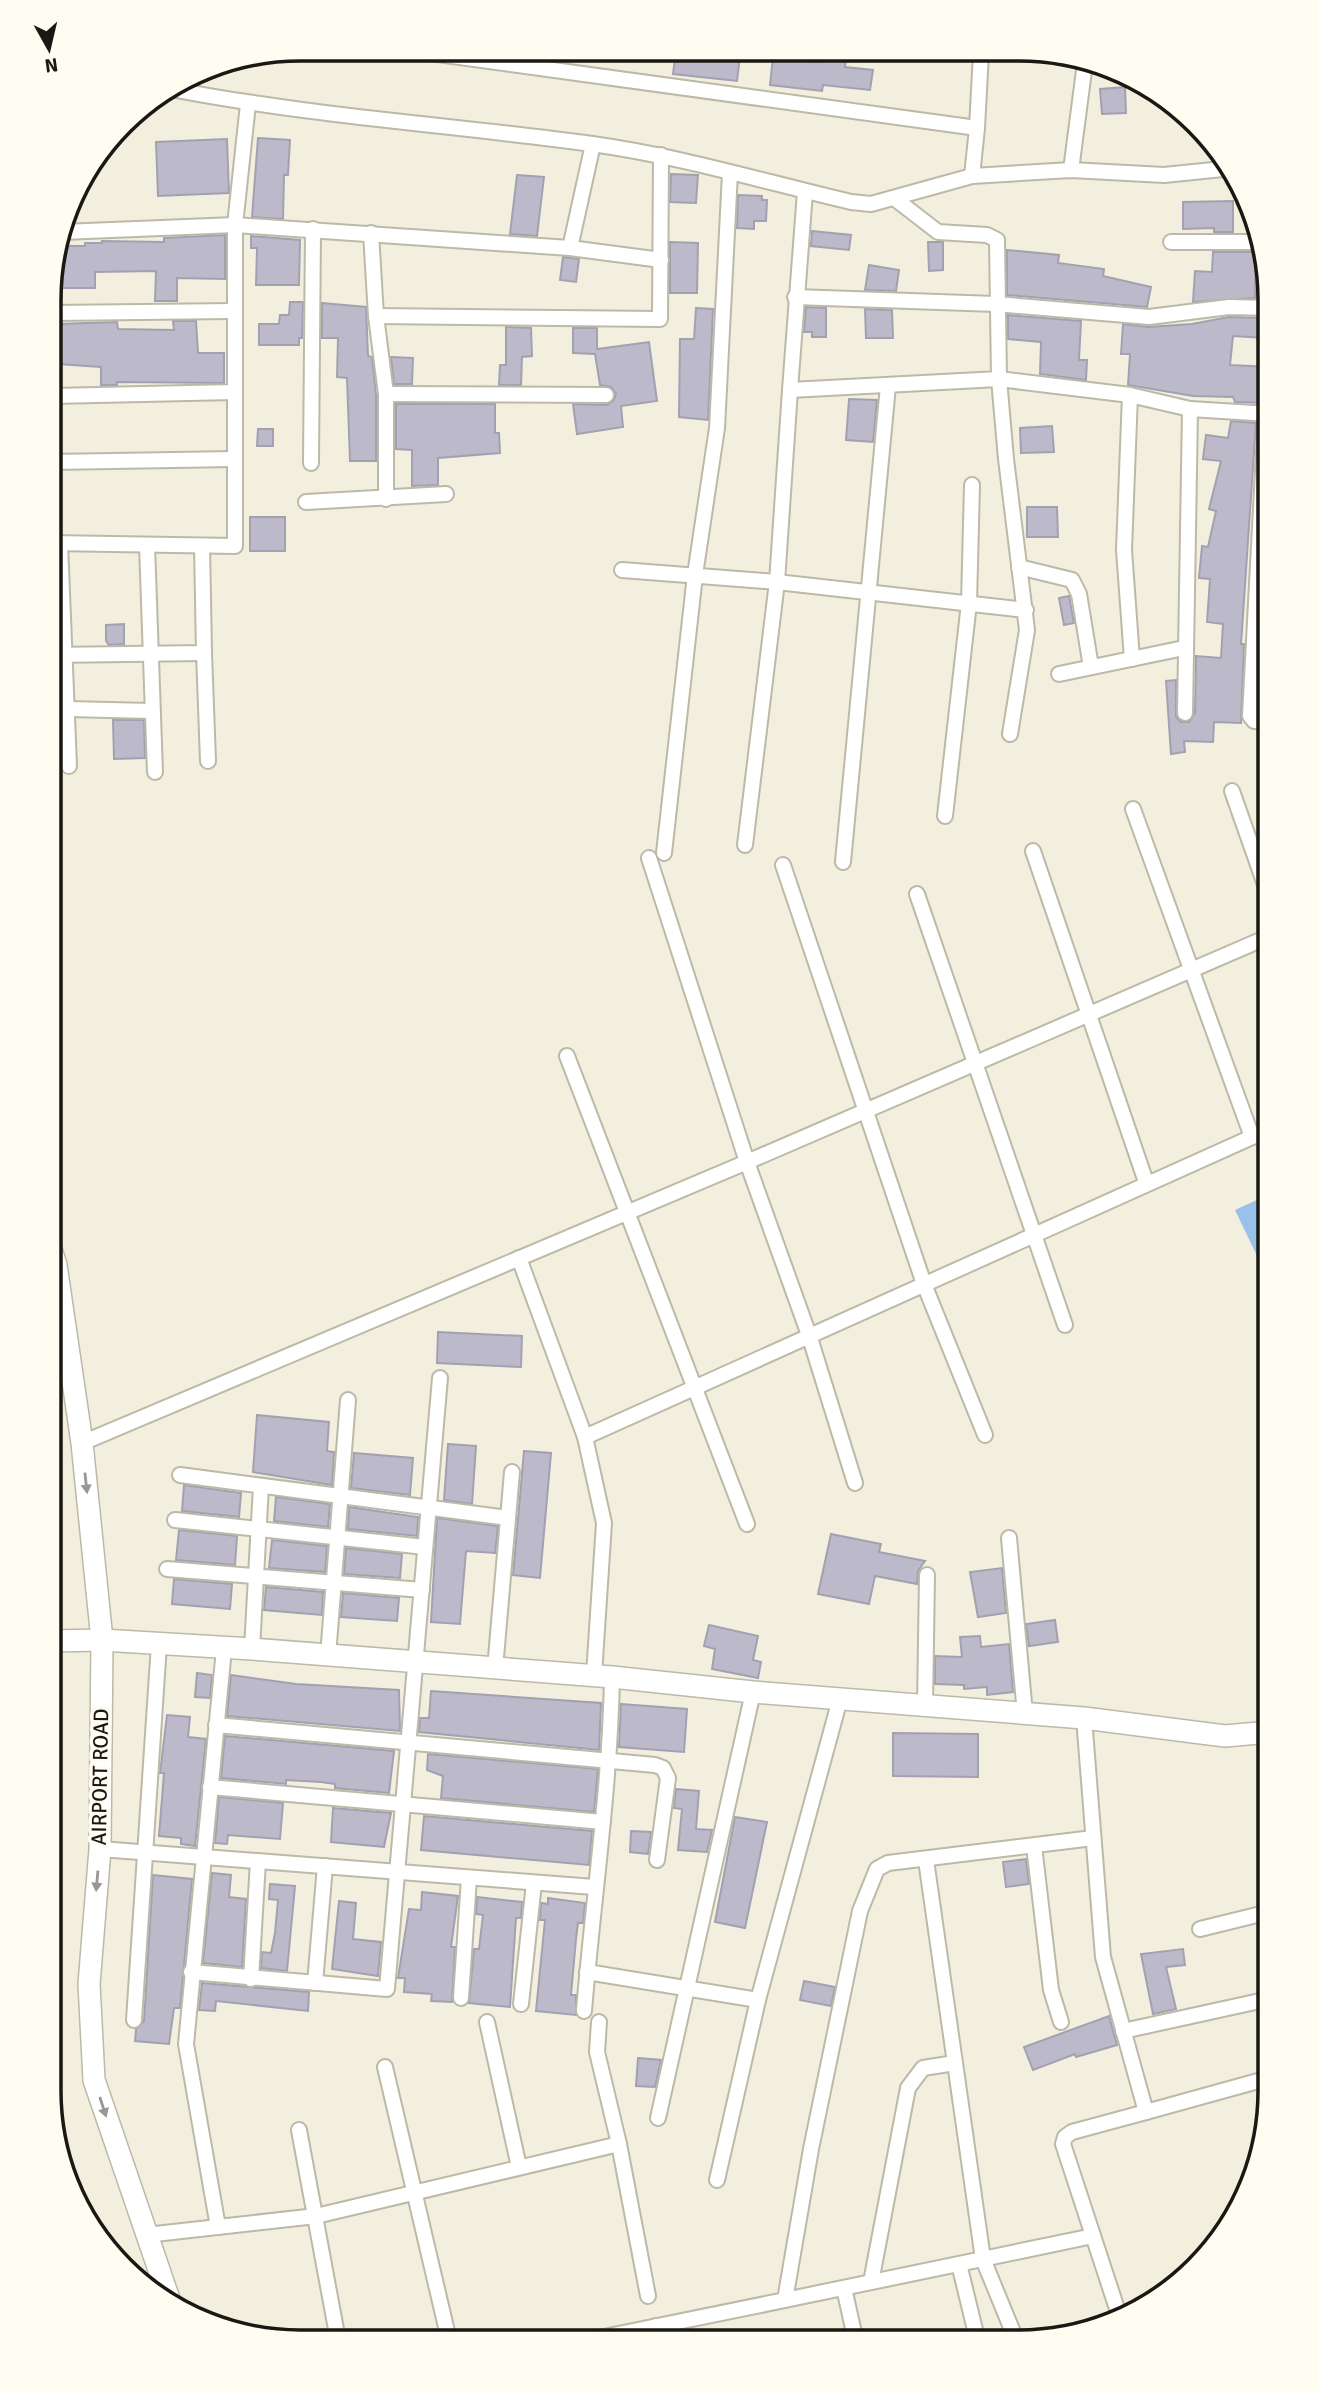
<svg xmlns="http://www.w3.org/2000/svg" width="1319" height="2391" font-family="Signika,sans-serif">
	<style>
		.water { fill: #99c1ea }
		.building { fill: #bcb9ca; stroke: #a3a0b1; stroke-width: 2 }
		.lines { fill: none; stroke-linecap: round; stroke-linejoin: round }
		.street-casing { stroke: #bdb9a8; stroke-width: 18 }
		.secondary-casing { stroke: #bdb9a8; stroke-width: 24 }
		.street { stroke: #fff; stroke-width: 14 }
		.secondary { stroke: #fff; stroke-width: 21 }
		.oneway { fill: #989794 }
		.labels { text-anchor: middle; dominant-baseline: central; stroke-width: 7; stroke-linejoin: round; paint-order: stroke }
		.street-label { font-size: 21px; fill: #1a1812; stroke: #fffcf2 }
		.rim { fill: none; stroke: #1a1812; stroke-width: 3.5 }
	</style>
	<rect width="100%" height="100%" fill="#f3efde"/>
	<path class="water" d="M1270,1194V1283L1235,1210Z"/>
	<g class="building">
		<path d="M676,51L740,56L737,81L673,74Z"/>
		<path d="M820,52H847L845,67L873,70L870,90L823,85L822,91L770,85L773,57L818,62Z"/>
		<path d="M1125,87L1126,113L1102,114L1100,89Z"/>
		<path d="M258,138L290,140L288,175H284L283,219L252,217Z"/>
		<path d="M227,139L229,193L158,196L156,142Z"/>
		<path d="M671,174L698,175L696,203L670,202Z"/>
		<path d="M517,175L544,177L537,236L510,234Z"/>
		<path d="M738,195L762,196V200H767L766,221H754V229L737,228Z"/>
		<path d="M1233,201V232H1214V228L1183,229V202Z"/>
		<path d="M812,231L851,235L849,250L811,246Z"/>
		<path d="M225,235V279L177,278V301H155L156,271L95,272V288H61L62,246H85V243H102V241L164,242V238Z"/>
		<path d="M251,236L300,240L299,285H256L257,248H251Z"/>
		<path d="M670,242L698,243L697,293H670Z"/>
		<path d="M928,242H943V270L929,271Z"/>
		<path d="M1007,250L1059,255L1058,263L1104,269L1103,276L1151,287L1147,307L1007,295Z"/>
		<path d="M1213,252H1256L1255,298L1193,302L1195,271L1212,272Z"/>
		<path d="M563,257L579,259L576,282L560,280Z"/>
		<path d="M869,265L899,270L896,291L865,290Z"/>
		<path d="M290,302H303L302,338H299V345H259V324H279L280,315H289Z"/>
		<path d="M322,303L366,307L368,356L372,357L376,395V461H350L347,378L337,377L338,338H322Z"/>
		<path d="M806,307L826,308V337H812V332H804Z"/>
		<path d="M696,308L713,309L708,420L679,417L680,339H694Z"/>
		<path d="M865,309L892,310L893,338H866Z"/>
		<path d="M1008,315L1081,321L1079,360H1087L1086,380L1040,374L1041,342L1008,339Z"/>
		<path d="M1229,317L1265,318L1264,338L1233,336L1230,365L1270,367V403L1235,402L1233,397L1193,396L1128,385L1130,354H1121L1123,324L1148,327L1192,324Z"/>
		<path d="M173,321H196L198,353H224V383L117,382V385H101V367L58,364V324L117,322L118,329L174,330Z"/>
		<path d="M506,327L531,328L532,356L522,357L521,385H499L500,365H506Z"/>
		<path d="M573,328H597V349L649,342L657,401L621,406L623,427L577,434L573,404L607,405L614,400L616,394L611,387L600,385L595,354L573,353Z"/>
		<path d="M391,357L413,358L412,384H394Z"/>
		<path d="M849,399L877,400L873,442L846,440Z"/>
		<path d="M396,404H495V433H499L500,453L438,458V485L412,486V450L396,449Z"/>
		<path d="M1231,421L1256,423L1241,644H1244L1241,723L1214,722L1213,742L1184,741L1185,752L1171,754L1166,681L1176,680V717L1181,722H1189L1195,713L1196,656L1221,658L1223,624L1207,622L1210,579L1199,578L1202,546L1208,547L1216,511L1209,509L1221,461L1203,459L1206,435L1228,438Z"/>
		<path d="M1052,426L1054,452L1021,453L1020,428Z"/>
		<path d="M258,429H273V446H257Z"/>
		<path d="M1027,507H1057L1058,537H1027Z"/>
		<rect x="250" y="517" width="35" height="34"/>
		<path d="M1069,596L1074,623L1064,625L1059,598Z"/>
		<path d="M124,624V644L109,645L106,641V625Z"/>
		<path d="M113,720H144L145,758L114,759Z"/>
		<path d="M438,1332L522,1336L521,1367L437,1363Z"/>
		<path d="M257,1415L329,1422L327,1451L334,1452L332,1485L253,1472Z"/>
		<path d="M448,1444L476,1446L472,1504L444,1500Z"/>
		<path d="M524,1451L551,1453L540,1578L513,1575Z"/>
		<path d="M354,1453L413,1458L410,1495L351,1488Z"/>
		<path d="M184,1485L241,1493L239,1517L182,1511Z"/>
		<path d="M276,1497L330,1504L328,1527L274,1521Z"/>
		<path d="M349,1507L418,1517L417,1536L348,1529Z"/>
		<path d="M437,1518L498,1526L495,1553L466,1551L460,1624L431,1622Z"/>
		<path d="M179,1530L237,1536L235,1565L176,1560Z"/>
		<path d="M831,1534L881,1544L879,1552L925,1561L918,1571L917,1584L875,1576L869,1604L818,1594Z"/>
		<path d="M272,1540L327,1546L325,1572L269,1568Z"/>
		<path d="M346,1548L402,1554L400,1578L344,1574Z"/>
		<path d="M1002,1568L1006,1613L978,1617L970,1572Z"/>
		<path d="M174,1579L232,1584L230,1609L172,1604Z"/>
		<path d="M266,1587L323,1592L322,1615L264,1610Z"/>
		<path d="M343,1593L399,1598L397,1621L341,1617Z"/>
		<path d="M1055,1620L1058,1642L1029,1646L1026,1624Z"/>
		<path d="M709,1625L758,1636L753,1660L761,1662L758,1678L712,1669L715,1649L704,1646Z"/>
		<path d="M980,1636L981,1647L1009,1644L1013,1692L987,1695V1687L964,1689V1685L935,1684V1656L962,1657L960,1637Z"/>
		<path d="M197,1673L212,1675L210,1698L195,1697Z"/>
		<path d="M231,1675L296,1684L399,1690L400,1731L227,1716Z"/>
		<path d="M431,1691L601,1703L599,1750L419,1732L420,1718H429Z"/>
		<path d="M621,1704L687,1709L684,1752L619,1747Z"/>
		<path d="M167,1715L190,1717L188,1737L206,1739L195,1846L181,1844V1838L159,1836L164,1773H160Z"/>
		<path d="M893,1733L978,1734V1777L893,1776Z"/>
		<path d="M225,1736L394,1751L389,1793L335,1788V1784L321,1782L286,1780V1784L221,1778Z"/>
		<path d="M428,1754L598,1769L594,1812L441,1798L443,1776L427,1770Z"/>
		<path d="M676,1789L699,1791L696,1829L712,1830L707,1852L678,1850L682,1809L674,1808Z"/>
		<path d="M219,1797L283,1803L280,1839L228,1835L227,1844L215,1843Z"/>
		<path d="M333,1808L391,1813L384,1847L331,1842Z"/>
		<path d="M424,1816L592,1831L589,1865L421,1850Z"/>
		<path d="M735,1817L767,1822L745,1928L715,1922Z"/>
		<path d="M631,1831L651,1832L648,1854L630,1852Z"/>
		<path d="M1026,1859L1029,1884L1006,1887L1003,1862Z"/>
		<path d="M212,1873L231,1875L229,1897L246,1899L242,1967L203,1963Z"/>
		<path d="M153,1875L192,1879L180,2008H174L169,2044L135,2041L136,2029L144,2021Z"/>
		<path d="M270,1884L295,1886L287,1971L261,1968L262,1952L271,1953L275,1933L278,1900L269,1899Z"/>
		<path d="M422,1892L458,1896L451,1947H455L452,2002L431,2001L432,1994L404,1992L405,1978H398L409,1909L421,1910Z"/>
		<path d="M477,1897L522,1902L521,1918H516L510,2007L469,2003L474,1949H479L483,1915L476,1914Z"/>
		<path d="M548,1898L585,1903L583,1923H578L576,1939L571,1995H576V2015L536,2011L545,1920H540L541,1903L548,1904Z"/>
		<path d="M339,1901L356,1903L353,1939L381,1942L378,1976L332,1969Z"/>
		<path d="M1183,1949L1185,1965L1166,1967L1176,2009L1153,2014L1141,1954Z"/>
		<path d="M804,1981L835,1987L831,2006L800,2000Z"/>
		<path d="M202,1983L309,1992L308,2011L216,2001L215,2011L199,2010Z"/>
		<path d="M1109,2016L1117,2045L1076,2057L1075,2054L1033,2070L1024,2047Z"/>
		<path d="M638,2058L661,2060L655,2087L636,2086Z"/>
	</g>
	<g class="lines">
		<defs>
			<g id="street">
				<path d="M408,50L977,128L972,176"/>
				<path d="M171,89C310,116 452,125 592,144C680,156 765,182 851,202L871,204L972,176L1071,170L1164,175L1223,169"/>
				<path d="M977,128L981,53"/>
				<path d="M1071,170L1085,63"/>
				<path d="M805,192L790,390L999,379L1130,395L1190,409L1270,414"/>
				<path d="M894,198L938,232L987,235L997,240L999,379L1006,459L1027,630L1010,734"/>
				<path d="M62,232L235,225L570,248L593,144"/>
				<path d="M371,233L376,316L386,394V499"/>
				<path d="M1171,242H1260"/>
				<path d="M570,248L661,260"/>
				<path d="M795,297L996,304L1149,317L1229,307L1270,308"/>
				<path d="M51,313L233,311"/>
				<path d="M376,316L660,319L661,155"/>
				<path d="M790,390L777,582L1026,610"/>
				<path d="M386,394L606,395"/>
				<path d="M1130,395L1124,550L1132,659"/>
				<path d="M51,396L235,392"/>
				<path d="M1266,414L1250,716L1254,721L1270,719"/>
				<path d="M51,462L235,459"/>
				<path d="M311,463L313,229"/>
				<path d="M306,502L446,494"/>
				<path d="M51,543L235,546V225L248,104"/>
				<path d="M60,543L69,766"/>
				<path d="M147,545L155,772"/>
				<path d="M1019,567L1072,580L1079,594L1091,667"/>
				<path d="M622,570L777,582L745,845"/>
				<path d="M204,653L208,761"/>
				<path d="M51,655L204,653L202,546"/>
				<path d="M1059,674L1184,648"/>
				<path d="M67,709L152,711"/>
				<path d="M1185,713L1190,409"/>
				<path d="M1232,791L1270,899"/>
				<path d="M1133,809L1252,1137"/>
				<path d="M945,816L969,603L972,485"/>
				<path d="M1033,851L1146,1182"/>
				<path d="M664,853L695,575L717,428L730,173"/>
				<path d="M649,858L747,1162L810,1338L855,1483"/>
				<path d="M843,862L888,386"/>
				<path d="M783,865L924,1284L985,1435"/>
				<path d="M917,894L1065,1325"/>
				<path d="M567,1056L747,1524"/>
				<path d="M519,1258L585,1437L604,1523L594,1675"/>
				<path d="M585,1437L1270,1129"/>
				<path d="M82,1443L747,1162L1270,936"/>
				<path d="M180,1475L508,1518"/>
				<path d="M175,1520L425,1547"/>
				<path d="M1009,1538L1025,1714"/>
				<path d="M167,1569L422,1590"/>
				<path d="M252,1649L261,1486"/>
				<path d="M328,1656L348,1400"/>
				<path d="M495,1669L512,1472"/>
				<path d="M925,1706L927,1575"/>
				<path d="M1084,1718L1103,1957L1146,2112L1072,2132L1065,2137L1063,2144L1120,2318"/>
				<path d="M216,1725L655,1765L663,1768L668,1778L657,1860"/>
				<path d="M210,1787L603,1822"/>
				<path d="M1034,1846L1051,1990L1061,2022"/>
				<path d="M100,1849L594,1887"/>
				<path d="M926,1860L983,2259L1017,2342"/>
				<path d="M1200,1929L1269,1912"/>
				<path d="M191,1972L387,1989L440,1378"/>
				<path d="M587,1972L758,2000"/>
				<path d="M251,1979L258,1861"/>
				<path d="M315,1983L325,1866"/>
				<path d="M461,1998L469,1878"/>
				<path d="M521,2004L534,1883"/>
				<path d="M584,2011C593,1899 610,1789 612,1677"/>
				<path d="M134,2020L159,1644"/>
				<path d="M487,2022L519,2167"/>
				<path d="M599,2022L597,2052L619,2144L648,2296"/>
				<path d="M1123,2031L1269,1999"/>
				<path d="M385,2067L449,2340"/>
				<path d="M1146,2112L1269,2078"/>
				<path d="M658,2118L753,1692"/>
				<path d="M299,2130L338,2340"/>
				<path d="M717,2180L758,2000L840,1699"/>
				<path d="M218,2227L186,2044L224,1649"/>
				<path d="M146,2235L316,2216L619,2144"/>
				<path d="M1093,2236L785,2300L811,2149L860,1911L877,1869L888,1863L1093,1838"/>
				<path d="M959,2264L978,2342"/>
				<path d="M871,2282L908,2088L923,2068L955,2063"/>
				<path d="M844,2288L856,2342"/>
				<path d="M656,2326L659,2341"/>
				<path d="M584,2341L785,2300"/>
			</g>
			<g id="secondary">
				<path d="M50,1246L56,1265L82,1443L102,1640L100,1849L89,1984L94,2080L169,2299"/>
				<path d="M50,1641L102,1640L252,1649L612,1677L753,1692L1084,1718L1225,1736L1270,1732"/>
			</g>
		</defs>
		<use href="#street" class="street-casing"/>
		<use href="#secondary" class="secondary-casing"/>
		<use href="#street" class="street"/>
		<use href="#secondary" class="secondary"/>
	</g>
	<defs><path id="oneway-solid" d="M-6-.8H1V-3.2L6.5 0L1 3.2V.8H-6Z" transform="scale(1.75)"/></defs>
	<g class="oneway">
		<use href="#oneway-solid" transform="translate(86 1483) rotate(84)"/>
		<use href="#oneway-solid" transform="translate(97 1881) rotate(95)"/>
		<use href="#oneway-solid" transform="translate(103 2107) rotate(72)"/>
	</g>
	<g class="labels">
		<g class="street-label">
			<text transform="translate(100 1777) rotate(-89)">AIRPORT ROAD</text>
		</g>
	</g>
	<path d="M0 0H1319V2391H0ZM300 61H1019A239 239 0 0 1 1258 300V2091A239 239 0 0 1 1019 2330H300A239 239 0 0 1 61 2091V300A239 239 0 0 1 300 61Z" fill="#fffcf2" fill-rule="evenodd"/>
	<path class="rim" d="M300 61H1019A239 239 0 0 1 1258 300V2091A239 239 0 0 1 1019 2330H300A239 239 0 0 1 61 2091V300A239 239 0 0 1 300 61Z"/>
	<g transform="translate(49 49) rotate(172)" stroke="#fffcf2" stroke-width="5" paint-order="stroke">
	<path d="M0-5L12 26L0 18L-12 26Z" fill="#1a1812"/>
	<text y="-10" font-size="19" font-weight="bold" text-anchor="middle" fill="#1a1812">N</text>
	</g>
</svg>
